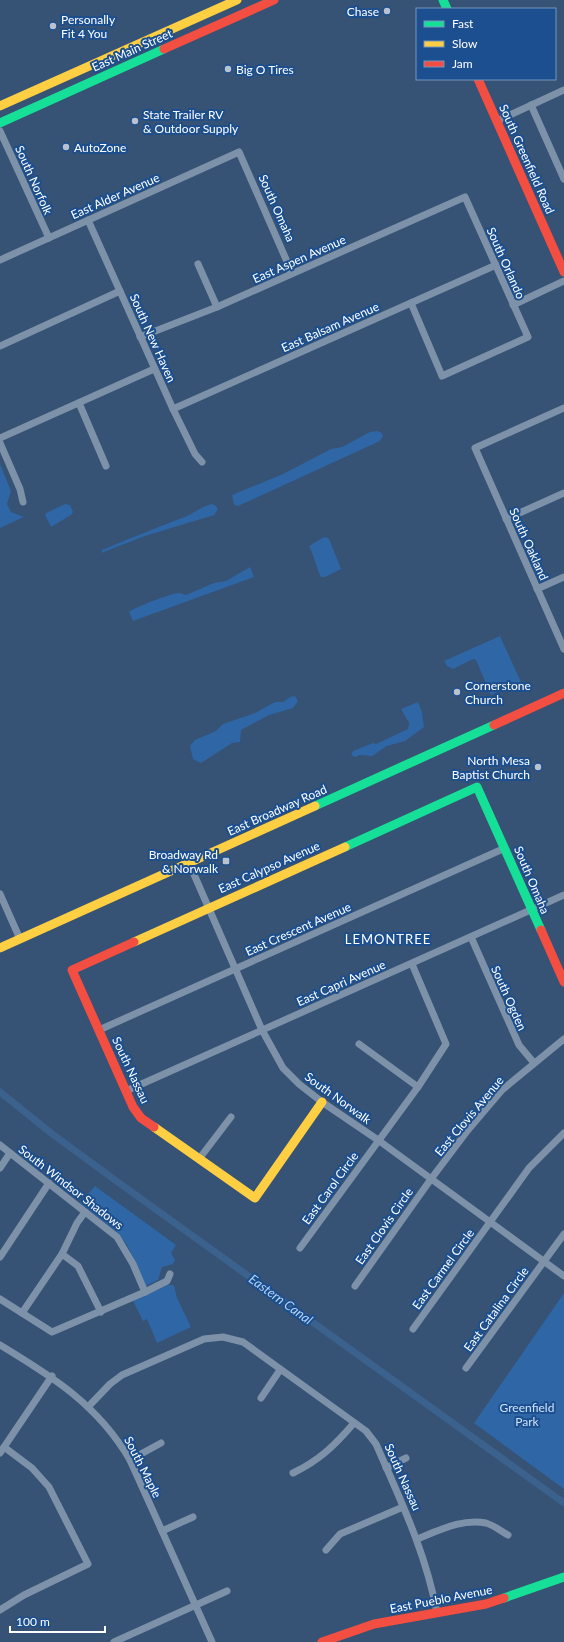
<svg xmlns="http://www.w3.org/2000/svg" width="564" height="1642" font-family="Lato,sans-serif">
	<style>
		.green { fill: #2f66a5 }
		.lines { fill: none; stroke-linecap: round; stroke-linejoin: round }
		.canal { stroke: #3b618d; stroke-width: 7 }
		.street { stroke: #7d92a8; stroke-width: 7 }
		.fast { stroke: #16e098; stroke-width: 9 }
		.slow { stroke: #ffcf43; stroke-width: 9 }
		.jam { stroke: #f24e42; stroke-width: 9 }
		.poi-dot { fill: #b9c2ce; stroke: #1b4f8f; stroke-width: 1.5 }
		.labels { text-anchor: middle; dominant-baseline: central; stroke-width: 4; stroke-linejoin: round; paint-order: stroke }
		.poi-label { font-size: 12px; fill: #fff; stroke: #1b4f8f; text-anchor: start }
		.street-label { font-size: 12px; fill: #fff; stroke: #1b4f8f }
		.park-label { font-size: 12px; fill: #cfe3fa; stroke: #1b4f8f }
		.neighbourhood-label { font-size: 13px; letter-spacing: 1px; fill: #fff; stroke: #1b4f8f }
		.water-label { font-size: 13px; font-style: italic; fill: #b5d3f5; stroke: #1b4f8f }
	</style>
	<rect width="100%" height="100%" fill="#365274"/>
	<g class="green">
		<path d="M377,431L382,433L383,436L380,441L238,506L234,505L232,495L283,474L331,449L342,447L370,432Z"/>
		<path d="M0,464L11,491L7,504L11,512L24,517L0,528Z"/>
		<path d="M65,504L70,505L73,512L71,515L51,527L45,515L46,513Z"/>
		<path d="M212,504L216,506L218,509L214,515L145,536L101,553L102,550C130,538 158,527 187,516C196,512 202,506 212,504Z"/>
		<path d="M324,537L328,538L330,541L341,569L325,577H321C317,570 314,555 309,546Z"/>
		<path d="M250,567L254,577L133,621L129,612C135,607 174,592 180,593C182,593 184,595 186,595L214,583L226,581Z"/>
		<path d="M500,636L521,682L491,695L476,660L473,659L453,669L447,666L444,661Z"/>
		<path d="M295,696L298,701L293,708L269,715L241,730L240,742L232,743L201,763L193,759L190,746L195,740L216,731L223,724L255,713L275,702H283L290,697Z"/>
		<path d="M418,702L422,712L424,727L405,741L387,746L372,756L360,755L355,757L351,755L353,751L373,743L376,744L408,729L409,723L401,709Z"/>
		<path d="M95,1186L176,1245L171,1253L175,1260L173,1264L162,1267L158,1280L146,1286L127,1245L116,1231L80,1203Z"/>
		<path d="M168,1285H174L177,1298L191,1327L157,1343L147,1319L143,1321L133,1301Z"/>
		<path d="M564,1293V1489L474,1423Z"/>
	</g>
	<g class="lines">
		<path class="canal" d="M0,1092L51,1133L115,1180L564,1503"/>
		<g class="street">
			<path d="M531,105L564,179"/>
			<path d="M497,121L564,90"/>
			<path d="M0,131L49,238"/>
			<path d="M88,220L173,409L195,454L202,462"/>
			<path d="M0,260L239,152L292,273"/>
			<path d="M198,264L217,307"/>
			<path d="M513,305L564,281"/>
			<path d="M140,337L217,307L465,197L528,337L442,376L411,303"/>
			<path d="M0,346L120,291"/>
			<path d="M79,403L106,466"/>
			<path d="M564,408L475,448L564,649"/>
			<path d="M173,409L496,265"/>
			<path d="M0,438L154,369"/>
			<path d="M0,443L20,489L23,502"/>
			<path d="M506,519L564,493"/>
			<path d="M537,589L564,577"/>
			<path d="M189,863L262,1030L283,1068L299,1084L322,1102L378,1140L564,1276"/>
			<path d="M0,894L20,939"/>
			<path d="M471,937L519,1045L534,1063"/>
			<path d="M99,1030L505,848"/>
			<path d="M359,1044L418,1087"/>
			<path d="M126,1091L564,895"/>
			<path d="M0,1145L117,1237L133,1264L145,1292"/>
			<path d="M199,1159L231,1117"/>
			<path d="M0,1168L10,1153"/>
			<path d="M300,1248L418,1087L446,1044L412,964"/>
			<path d="M62,1254L78,1266L101,1312"/>
			<path d="M0,1257L49,1183"/>
			<path d="M355,1286L431,1179L468,1130L502,1090L564,1039"/>
			<path d="M0,1299L52,1332L145,1292L167,1281L170,1274"/>
			<path d="M22,1313L62,1254L77,1223L85,1212"/>
			<path d="M413,1329L529,1168L564,1133"/>
			<path d="M0,1345C53,1377 98,1405 130,1460L212,1642"/>
			<path d="M466,1368L564,1234"/>
			<path d="M261,1398L280,1370"/>
			<path d="M88,1407L110,1384L122,1375L204,1339L223,1337L243,1342L366,1431L376,1444C400,1499 426,1553 437,1613"/>
			<path d="M0,1453L52,1376"/>
			<path d="M130,1460L161,1443"/>
			<path d="M386,1468L406,1458"/>
			<path d="M293,1473C320,1460 335,1445 354,1423"/>
			<path d="M162,1531L193,1517"/>
			<path d="M417,1539C438,1531 462,1518 486,1523C493,1525 501,1531 508,1535"/>
			<path d="M326,1550L340,1534L403,1507"/>
			<path d="M0,1610L24,1595L88,1564L49,1487L32,1468L4,1447"/>
			<path d="M114,1642L227,1591"/>
		</g>
		<g class="fast">
			<path d="M443,0L447,9"/>
			<path d="M0,123L164,49"/>
			<path d="M315,806L494,725"/>
			<path d="M345,847L477,787L541,930"/>
			<path d="M504,1598L564,1577"/>
		</g>
		<g class="slow">
			<path d="M0,106L237,0"/>
			<path d="M134,942L345,847"/>
			<path d="M0,948L315,806"/>
			<path d="M154,1127L255,1198L322,1102"/>
		</g>
		<g class="jam">
			<path d="M164,49L274,0"/>
			<path d="M478,79L564,272"/>
			<path d="M494,725L564,693"/>
			<path d="M541,930L564,982"/>
			<path d="M134,942L72,970L133,1107L141,1118L154,1127"/>
			<path d="M322,1642L374,1624L486,1604L504,1598"/>
		</g>
	</g>
	<g class="poi-dot">
		<circle cx="387" cy="11" r="4"/>
		<circle cx="53" cy="26" r="4"/>
		<circle cx="228" cy="69" r="4"/>
		<circle cx="135" cy="121" r="4"/>
		<circle cx="66" cy="147" r="4"/>
		<circle cx="457" cy="692" r="4"/>
		<circle cx="538" cy="767" r="4"/>
		<rect x="222" y="857" width="8" height="8" rx="2"/>
	</g>
	<g class="labels">
		<g class="poi-label">
			<text x="379" y="11" text-anchor="end">Chase</text>
			<text x="61" y="19">Personally<tspan x="61" dy="14">Fit 4 You</tspan></text>
			<text x="236" y="69">Big O Tires</text>
			<text x="143" y="114">State Trailer RV<tspan x="143" dy="14">&amp; Outdoor Supply</tspan></text>
			<text x="74" y="147">AutoZone</text>
			<text x="465" y="685">Cornerstone<tspan x="465" dy="14">Church</tspan></text>
			<text x="530" y="760" text-anchor="end">North Mesa<tspan x="530" dy="14">Baptist Church</tspan></text>
			<text x="218" y="854" text-anchor="end">Broadway Rd<tspan x="218" dy="14">&amp; Norwalk</tspan></text>
		</g>
		<g class="street-label">
			<text transform="translate(132 50) rotate(-24)">East Main Street</text>
			<text transform="translate(527 159) rotate(66)">South Greenfield Road</text>
			<text transform="translate(34 180) rotate(66)">South Norfolk</text>
			<text transform="translate(115 196) rotate(-24)">East Alder Avenue</text>
			<text transform="translate(277 208) rotate(66)">South Omaha</text>
			<text transform="translate(299 259) rotate(-24)">East Aspen Avenue</text>
			<text transform="translate(506 263) rotate(66)">South Orlando</text>
			<text transform="translate(330 327) rotate(-24)">East Balsam Avenue</text>
			<text transform="translate(153 338) rotate(66)">South New Haven</text>
			<text transform="translate(529 544) rotate(66)">South Oakland</text>
			<text transform="translate(277 810) rotate(-24)">East Broadway Road</text>
			<text transform="translate(269 867) rotate(-24)">East Calypso Avenue</text>
			<text transform="translate(532 880) rotate(67)">South Omaha</text>
			<text transform="translate(298 929) rotate(-24)">East Crescent Avenue</text>
			<text transform="translate(341 983) rotate(-24)">East Capri Avenue</text>
			<text transform="translate(509 998) rotate(66)">South Ogden</text>
			<text transform="translate(131 1070) rotate(65)">South Nassau</text>
			<text transform="translate(338 1098) rotate(36)">South Norwalk</text>
			<text transform="translate(469 1116) rotate(-50)">East Clovis Avenue</text>
			<text transform="translate(71 1187) rotate(38)">South Windsor Shadows</text>
			<text transform="translate(330 1188) rotate(-54)">East Carol Circle</text>
			<text transform="translate(384 1226) rotate(-55)">East Clovis Circle</text>
			<text transform="translate(443 1269) rotate(-54)">East Carmel Circle</text>
			<text transform="translate(496 1309) rotate(-54)">East Catalina Circle</text>
			<text transform="translate(143 1467) rotate(63)">South Maple</text>
			<text transform="translate(403 1477) rotate(66)">South Nassau</text>
			<text transform="translate(441 1599) rotate(-11)">East Pueblo Avenue</text>
		</g>
		<g class="park-label">
			<text x="527" y="1407">Greenfield<tspan x="527" dy="14">Park</tspan></text>
		</g>
		<g class="neighbourhood-label">
			<text x="388" y="939">LEMONTREE</text>
		</g>
		<g class="water-label">
			<text transform="translate(281 1299) rotate(36)">Eastern Canal</text>
		</g>
	</g>
	<rect x="416" y="8" width="140" height="72" fill="#1b4f8f" stroke="#7695bc"/>
	<rect x="424" y="21" width="20" height="6" fill="#16e098" stroke="#7695bc"/>
	<text x="452" y="28" font-size="12" fill="#ffffff">Fast</text>
	<rect x="424" y="41" width="20" height="6" fill="#ffcf43" stroke="#7695bc"/>
	<text x="452" y="48" font-size="12" fill="#ffffff">Slow</text>
	<rect x="424" y="61" width="20" height="6" fill="#f24e42" stroke="#7695bc"/>
	<text x="452" y="68" font-size="12" fill="#ffffff">Jam</text>
	<path d="M10 1626v6h95v-6" fill="none" stroke="#ffffff" stroke-width="2"/>
	<text x="16" y="1626" font-size="12" fill="#ffffff" stroke="#1b4f8f" stroke-width="3" paint-order="stroke">100 m</text>
</svg>
